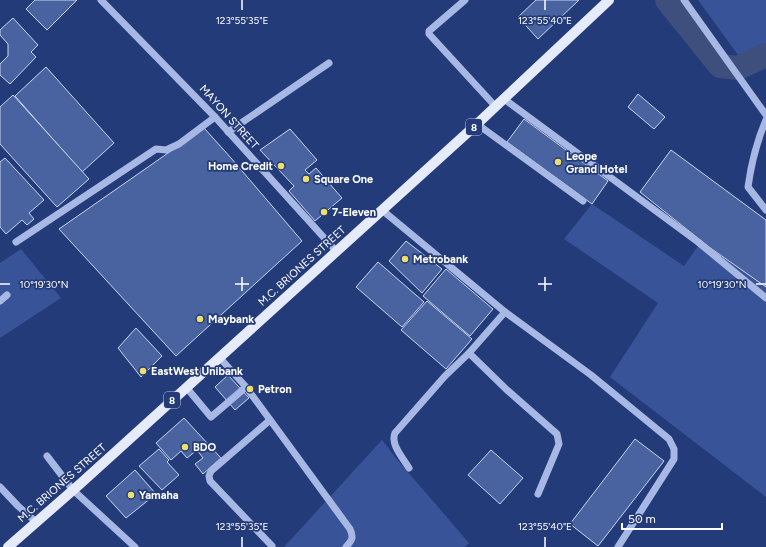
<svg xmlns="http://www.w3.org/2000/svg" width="766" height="547" font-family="Figtree,sans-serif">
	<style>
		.green { fill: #385397 }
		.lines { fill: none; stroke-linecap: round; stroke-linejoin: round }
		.river { stroke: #3e4f7d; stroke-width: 24 }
		.building { fill: #4962a0; stroke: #c9d5f3 }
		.minor { stroke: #a7b8e4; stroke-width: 7 }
		.major { stroke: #e6ebfc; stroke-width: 10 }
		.ticks { fill: none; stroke: #fff; stroke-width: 1.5 }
		.poi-dot { fill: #eede6b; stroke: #243b79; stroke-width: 1.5 }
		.labels { text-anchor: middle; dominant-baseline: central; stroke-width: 3.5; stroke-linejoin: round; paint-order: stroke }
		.shield { fill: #243b79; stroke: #bdc4d7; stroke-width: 1 }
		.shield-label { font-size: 10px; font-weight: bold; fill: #fff }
		.street-label { font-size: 11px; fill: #fff; stroke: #243b79 }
		.poi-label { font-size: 11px; font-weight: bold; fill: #fff; stroke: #243b79; text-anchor: start }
		.ticks-label { font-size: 10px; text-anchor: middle; fill: #fff; stroke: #243b79; stroke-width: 3.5; stroke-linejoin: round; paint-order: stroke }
	</style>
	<rect width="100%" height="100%" fill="#243b79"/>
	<g class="green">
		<path d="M698,0H766V48L741,59Z"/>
		<path d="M592,204L684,266L703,239L766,285V497L610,377L658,303L564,239Z"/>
		<path d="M21,249L61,298L0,338V263Z"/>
		<path d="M382,440L395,457L469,543L465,547H284Z"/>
	</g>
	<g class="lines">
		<path class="river" d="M667,0L720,66L738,68L766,55"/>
	</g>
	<g class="building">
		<path d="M35,0H77L47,30L26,9Z"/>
		<path d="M536,0H579L538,39L518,17Z"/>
		<path d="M13,18L38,45L31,52L36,57L10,84L0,75V64L8,56V44L0,35V30Z"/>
		<path d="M46,67L114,143L82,172L15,96Z"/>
		<path d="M638,94L665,117L654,129L628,107Z"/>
		<path d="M13,95L89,179L57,207L0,144V107Z"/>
		<path d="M524,119L608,181L592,204L507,142Z"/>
		<path d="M204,128L231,158L302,241L176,356L59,229Z"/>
		<path d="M290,129L317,160L305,170L309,174L316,168L342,198L315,221L289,191L294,186L260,150Z"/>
		<path d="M671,150L766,220V287L709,247L640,192Z"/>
		<path d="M5,158L44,200L29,213L34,219L27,225L22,220L6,234L0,227V162Z"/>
		<path d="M406,241L442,269L422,293L389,261Z"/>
		<path d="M378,262L424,302L402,327L356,287Z"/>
		<path d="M446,269L493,309L470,336L423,296Z"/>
		<path d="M427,301L472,339L446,369L401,330Z"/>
		<path d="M136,328L162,356L141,377L118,348Z"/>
		<path d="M228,375L249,398L235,410L215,387Z"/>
		<path d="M184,418L221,458L203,474L195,464L203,458L197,450L187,458L181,451L171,460L156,443Z"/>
		<path d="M635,439L664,461L598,546L570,524Z"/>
		<path d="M159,449L169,460L167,462L179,475L162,490L139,466Z"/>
		<path d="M491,450L523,478L500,504L468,475Z"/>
		<path d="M135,470L156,494L126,518L106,496Z"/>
	</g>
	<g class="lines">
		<g class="minor">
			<path d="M101,0L215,117L337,252"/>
			<path d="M465,0L429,31V34L496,107"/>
			<path d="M684,0L766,115"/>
			<path d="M504,99L698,242L766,298"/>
			<path d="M766,120C757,141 751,165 748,187L766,210"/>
			<path d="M477,124L583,201"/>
			<path d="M228,132L329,63"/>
			<path d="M382,210L505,312L591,375L669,439L674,449V459L618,547"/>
			<path d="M16,242L156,149L166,150L179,144L215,117"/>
			<path d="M0,301L7,295"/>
			<path d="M505,312L469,353L507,390L557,434L559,444L538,494"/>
			<path d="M219,357L246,387L350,529C354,538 352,540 346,547"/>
			<path d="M186,387L211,417L246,387"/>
			<path d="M270,420L211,471L209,476L210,481L272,546"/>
			<path d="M47,456L73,490L135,547"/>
			<path d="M409,468C403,458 390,444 395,433L445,376L469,353"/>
			<path d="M0,487L18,506L36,522"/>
		</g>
		<path class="major" d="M8,547L80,484L477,124L609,0"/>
	</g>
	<path class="ticks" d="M242,0V10M545,0V10M242,277V291M545,277V291M0,284H10M235,284H249M538,284H552M756,284H766M242,537V547M545,537V547"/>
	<g class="poi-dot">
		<circle cx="558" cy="162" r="4"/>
		<circle cx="281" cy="166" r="4"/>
		<circle cx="306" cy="179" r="4"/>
		<circle cx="324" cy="212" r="4"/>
		<circle cx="405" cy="259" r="4"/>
		<circle cx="200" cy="319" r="4"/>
		<circle cx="143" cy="371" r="4"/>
		<circle cx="250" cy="389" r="4"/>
		<circle cx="185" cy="447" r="4"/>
		<circle cx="131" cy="495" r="4"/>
	</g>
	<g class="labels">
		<g class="shield">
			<rect x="466" y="119" width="16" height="16" rx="3"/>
			<rect x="164" y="392" width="16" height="16" rx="3"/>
		</g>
		<g class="shield-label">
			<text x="474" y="127">8</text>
			<text x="172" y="400">8</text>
		</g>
		<g class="street-label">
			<text transform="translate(229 117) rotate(48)">MAYON STREET</text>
			<text transform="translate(302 266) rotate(-42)">M.C. BRIONES STREET</text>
			<text transform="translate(62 483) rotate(-41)">M.C. BRIONES STREET</text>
		</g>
		<g class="poi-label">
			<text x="566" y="156">Leope<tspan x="566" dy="13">Grand Hotel</tspan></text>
			<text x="273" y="166" text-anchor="end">Home Credit</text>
			<text x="314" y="179">Square One</text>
			<text x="332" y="212">7-Eleven</text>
			<text x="413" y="259">Metrobank</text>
			<text x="208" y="319">Maybank</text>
			<text x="151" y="371">EastWest Unibank</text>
			<text x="258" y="389">Petron</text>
			<text x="193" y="447">BDO</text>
			<text x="139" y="495">Yamaha</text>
		</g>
	</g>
	<g class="ticks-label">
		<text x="242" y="24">123°55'35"E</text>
		<text x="545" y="24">123°55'40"E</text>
		<text x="44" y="288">10°19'30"N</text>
		<text x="722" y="288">10°19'30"N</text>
		<text x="242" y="530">123°55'35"E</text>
		<text x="545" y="530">123°55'40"E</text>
	</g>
	<path d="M622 523v6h100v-6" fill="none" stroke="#ffffff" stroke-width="2"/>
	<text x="628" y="523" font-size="12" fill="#ffffff" stroke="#243b79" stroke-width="3" paint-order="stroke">50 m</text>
</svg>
